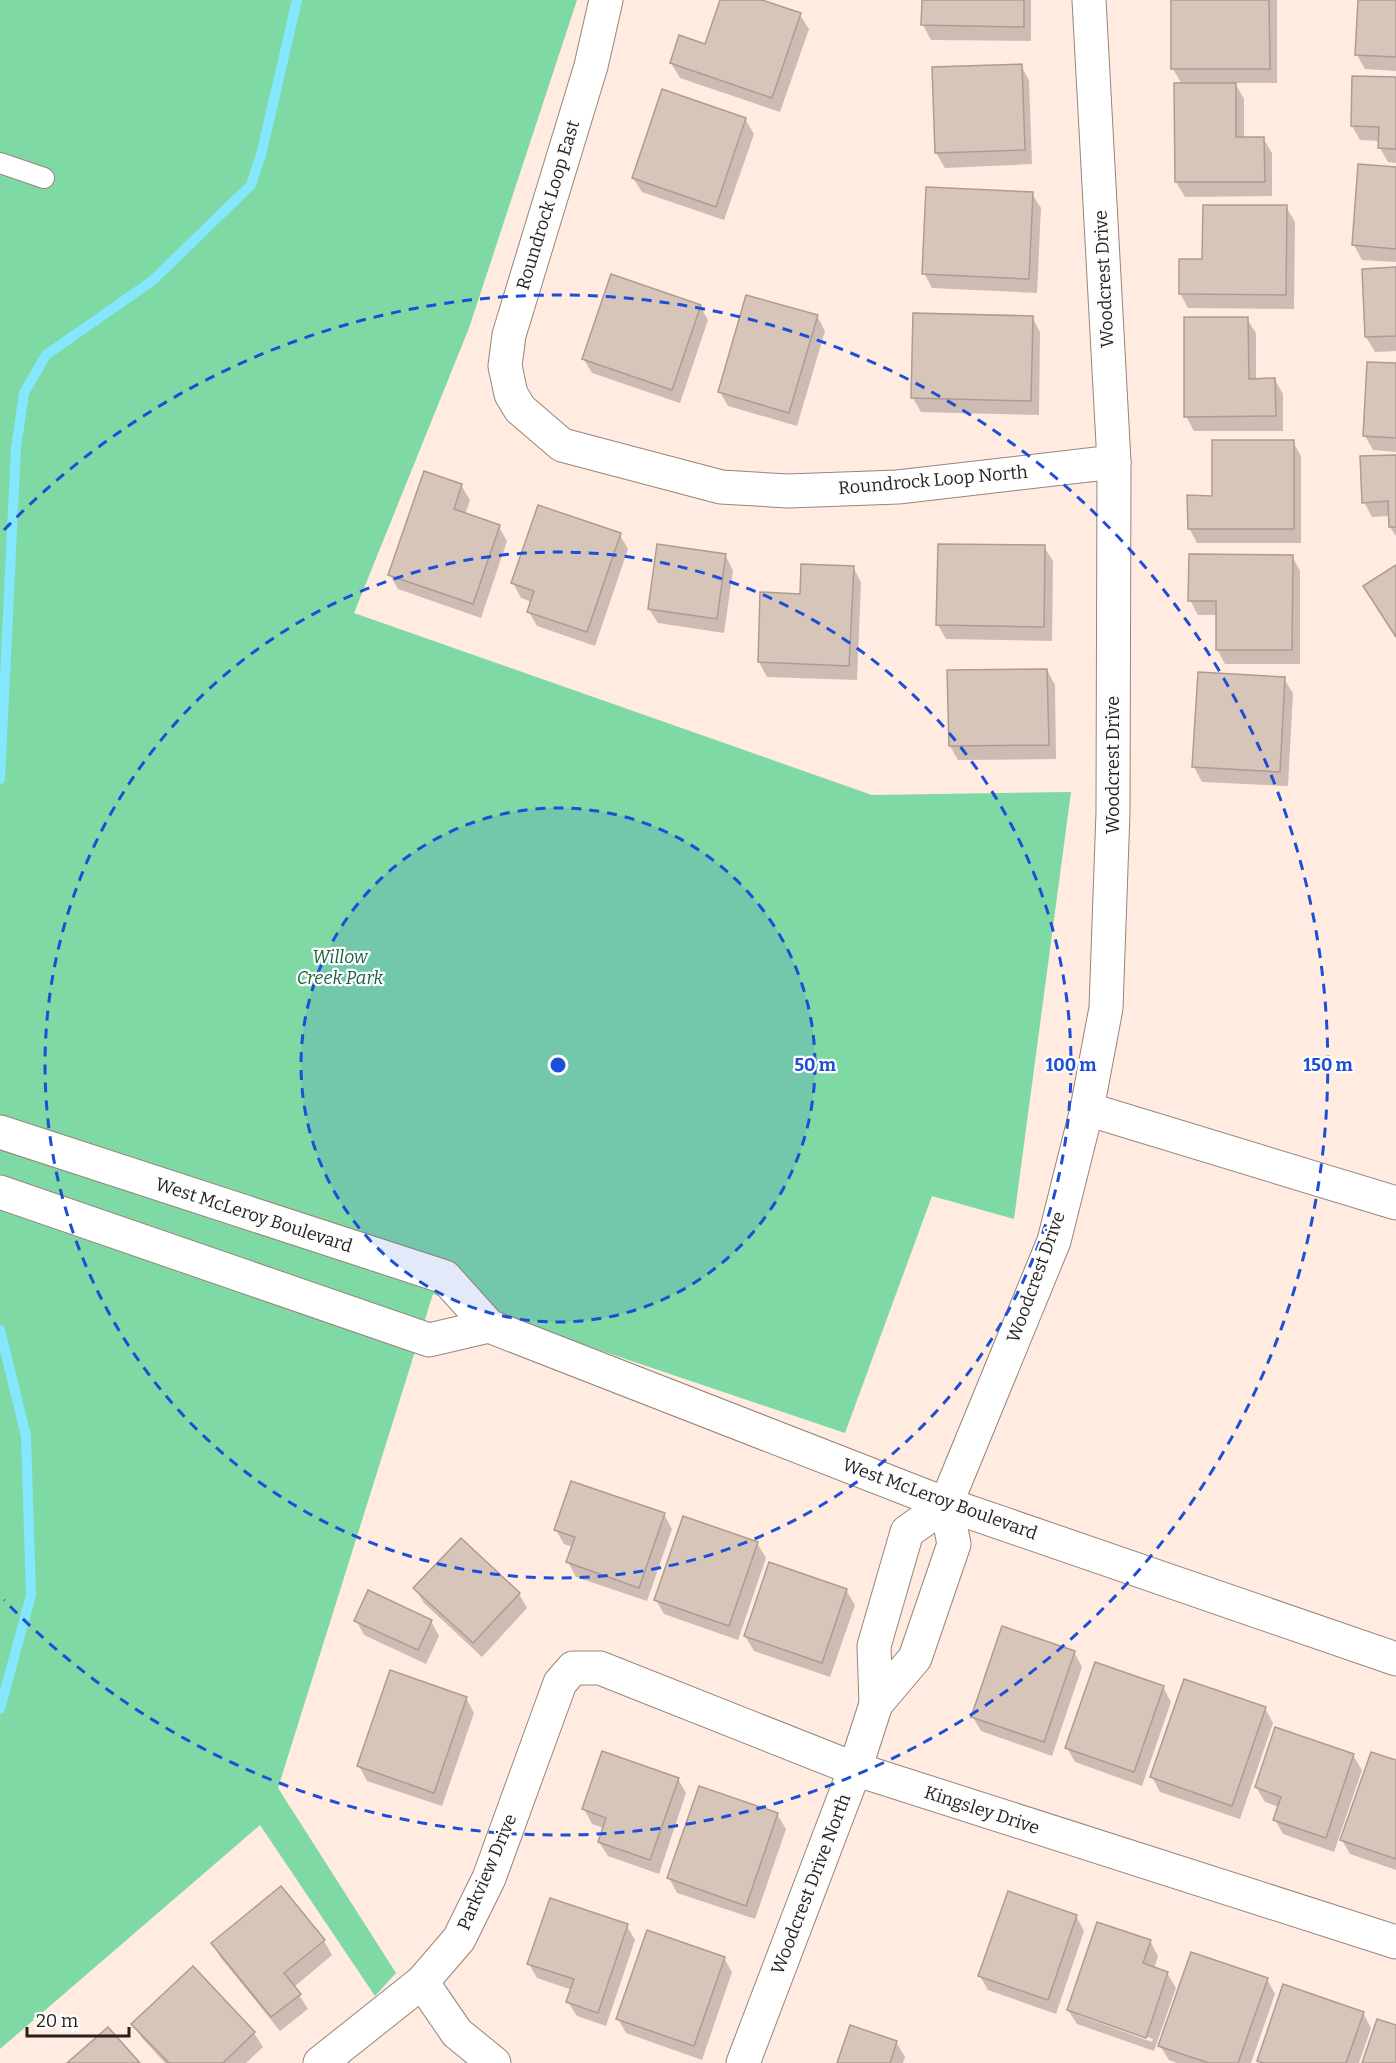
<svg xmlns="http://www.w3.org/2000/svg" width="1396" height="2063" font-family="Bitter,serif">
	<style>
		.green { fill: #7fd9a4 }
		.shadow { fill: #0003; fill-rule: evenodd }
		.lines { fill: none; stroke-linecap: round; stroke-linejoin: round }
		.stream { stroke: #84e7fe; stroke-width: 10 }
		.building { fill: #d8c5ba; stroke: #ae9c91; stroke-width: 1.5 }
		.lane-casing { stroke: #97857b; stroke-width: 22 }
		.street-casing { stroke: #97857b; stroke-width: 35 }
		.secondary-casing { stroke: #97857b; stroke-width: 35 }
		.lane { stroke: #fff; stroke-width: 20 }
		.street { stroke: #fff; stroke-width: 33 }
		.secondary { stroke: #fff; stroke-width: 33 }
		.ring { fill: none; stroke: #1d4ed8; stroke-width: 3; stroke-dasharray: 10 8 }
		.labels { text-anchor: middle; dominant-baseline: central; stroke-width: 4.5; stroke-linejoin: round; paint-order: stroke }
		.street-label { font-size: 18px; fill: #261f1b; stroke: #fdfdfd }
		.park-label { font-size: 18px; font-style: italic; fill: #1b623d; stroke: #fdfdfd }
		.centre { fill: #1d4ed8; stroke: #fdfdfd; stroke-width: 3 }
		.ring-label { font-size: 18px; text-anchor: middle; font-weight: bold; fill: #1d4ed8; stroke: #fdfdfd; stroke-width: 4.5; stroke-linejoin: round; paint-order: stroke }
	</style>
	<rect width="100%" height="100%" fill="#ffebe0"/>
	<path class="green" d="M0,0H577L469,328L354,613L872,795L1071,792L1014,1219L932,1196L845,1433L433,1294L278,1788L396,1973L375,1996L260,1825L0,2049Z"/>
	<g class="shadow">
		<path d="M721,0H758L800,15L809,29L780,112L680,78L671,63L706,46Z"/>
		<path d="M923,0H1031V41L931,40L923,25Z"/>
		<path d="M1172,0H1277V83H1235L1244,99V138H1263L1272,153V196L1185,197L1176,182L1182,84L1173,69Z"/>
		<path d="M1359,0H1396V71L1365,69L1357,55Z"/>
		<path d="M1021,66L1029,80L1032,164L945,168L936,153Z"/>
		<path d="M1396,79V163L1388,162L1380,148V141L1360,140L1352,126Z"/>
		<path d="M745,119L754,134L724,220L642,192L633,178Z"/>
		<path d="M1396,168V262L1362,260L1354,245Z"/>
		<path d="M1032,194L1041,208L1037,293L932,288L924,273Z"/>
		<path d="M1286,207L1295,222L1294,309L1188,308L1180,293L1204,260Z"/>
		<path d="M1396,269V351L1375,352L1366,337L1364,270Z"/>
		<path d="M700,306L708,320L680,403L592,373L583,358Z"/>
		<path d="M817,316L825,331L797,426L728,406L720,392Z"/>
		<path d="M1032,317L1040,332L1039,415L921,412L913,398Z"/>
		<path d="M1247,319L1256,333V380H1275L1283,394V431H1194L1186,416Z"/>
		<path d="M1396,364V452L1373,450L1365,436Z"/>
		<path d="M1293,442L1301,456V543H1197L1189,528Z"/>
		<path d="M1396,456V536L1390,527V516L1372,517L1364,502Z"/>
		<path d="M461,485L470,500L465,515L499,527L507,541L481,618L398,589L390,575Z"/>
		<path d="M620,535L628,549L595,646L537,626L529,612L532,602L521,598L513,583Z"/>
		<path d="M1044,547L1053,561L1052,641L946,639L938,625Z"/>
		<path d="M725,555L733,570L724,633L658,623L649,609Z"/>
		<path d="M1292,556L1300,571V664H1225L1217,649V615H1198L1190,600Z"/>
		<path d="M853,567L861,582L857,680L767,677L759,662L801,596Z"/>
		<path d="M1047,670L1055,685L1056,759L958,760L950,746Z"/>
		<path d="M1284,679L1293,693L1288,786L1202,782L1194,767Z"/>
		<path d="M664,1514L672,1529L647,1601L576,1577L568,1562L573,1547L564,1544L556,1530Z"/>
		<path d="M757,1543L766,1558L738,1640L664,1614L656,1600Z"/>
		<path d="M415,1588L519,1594L527,1608L482,1657L424,1603Z"/>
		<path d="M846,1590L855,1605L830,1677L754,1651L745,1636Z"/>
		<path d="M356,1620L431,1621L439,1636L426,1664L364,1635Z"/>
		<path d="M1074,1652L1082,1667L1052,1756L981,1731L973,1717Z"/>
		<path d="M1163,1687L1171,1702L1142,1786L1075,1762L1067,1748Z"/>
		<path d="M466,1698L474,1713L442,1806L367,1781L359,1766Z"/>
		<path d="M1265,1708L1273,1723L1240,1819L1160,1792L1152,1777Z"/>
		<path d="M1353,1755L1362,1770L1334,1852L1283,1834L1275,1820L1279,1807L1265,1802L1256,1787Z"/>
		<path d="M1396,1762V1870L1350,1854L1342,1840Z"/>
		<path d="M678,1779L686,1793L659,1874L608,1856L599,1842L604,1828L592,1824L584,1809Z"/>
		<path d="M777,1814L786,1829L755,1919L677,1893L669,1878Z"/>
		<path d="M1076,1916L1084,1931L1056,2014L988,1990L980,1976Z"/>
		<path d="M627,1926L635,1940L606,2026L577,2016L568,2002L572,1990L537,1978L529,1964Z"/>
		<path d="M324,1941L332,1955L294,1987L308,2009L280,2031L221,1958L213,1944Z"/>
		<path d="M1150,1941L1158,1956L1154,1969L1167,1973L1176,1988L1154,2051L1077,2024L1068,2010ZM1078,2012L1153,2039L1152,2042L1078,2015Z"/>
		<path d="M724,1958L732,1972L702,2060L626,2033L618,2019Z"/>
		<path d="M193,1968L254,2033L263,2047L246,2063H165L142,2038L133,2024Z"/>
		<path d="M1267,1979L1275,1994L1251,2063H1177L1169,2060L1160,2046Z"/>
		<path d="M1363,2013L1371,2028L1359,2063H1260L1259,2061Z"/>
		<path d="M896,2042L905,2057L903,2063H838Z"/>
	</g>
	<g class="lines">
		<g class="stream">
			<path d="M0,779L16,448L24,393L46,355L152,281L251,185L261,155L297,0"/>
			<path d="M0,1330L26,1436L31,1595L0,1709"/>
		</g>
	</g>
	<g class="building">
		<path d="M720,0H762L801,13L772,98L670,63L679,35L705,44Z"/>
		<path d="M922,0H1024V27L921,25Z"/>
		<path d="M1171,0H1269L1270,69H1171Z"/>
		<path d="M1358,0H1396V57L1355,55Z"/>
		<path d="M1022,64L1025,150L935,153L932,67Z"/>
		<path d="M1352,76L1396,77V149L1378,148L1379,127L1351,126Z"/>
		<path d="M1174,83H1236V137H1264L1265,182H1175Z"/>
		<path d="M662,89L746,118L716,207L632,178Z"/>
		<path d="M1358,164L1396,167V249L1352,245Z"/>
		<path d="M926,187L1033,192L1029,279L922,274Z"/>
		<path d="M1203,205H1287L1286,295L1179,294V259H1202Z"/>
		<path d="M1396,267V336L1365,337L1362,269Z"/>
		<path d="M611,274L701,305L672,390L582,359Z"/>
		<path d="M746,295L818,315L789,413L718,392Z"/>
		<path d="M913,313L1033,316L1031,401L911,398Z"/>
		<path d="M1184,317H1248L1249,379L1275,378L1276,416L1184,417Z"/>
		<path d="M1367,362L1396,363V438L1363,436Z"/>
		<path d="M1212,440H1294V529H1188L1187,495L1212,496Z"/>
		<path d="M1396,455V527H1389L1388,501L1362,503L1360,456Z"/>
		<path d="M424,471L462,484L454,509L500,525L473,604L388,575Z"/>
		<path d="M538,505L621,533L587,632L527,612L534,591L511,583Z"/>
		<path d="M657,544L726,554L717,619L648,609Z"/>
		<path d="M938,544L1045,545L1044,627L936,625Z"/>
		<path d="M1189,554L1293,555L1292,650H1216V601H1188Z"/>
		<path d="M801,564L854,566L849,666L758,662L760,592L800,594Z"/>
		<path d="M1396,565V637L1363,586Z"/>
		<path d="M1047,669L1049,745L949,746L947,670Z"/>
		<path d="M1198,672L1285,677L1280,772L1192,767Z"/>
		<path d="M571,1481L665,1513L639,1588L566,1562L575,1537L554,1530Z"/>
		<path d="M683,1516L758,1542L729,1626L654,1600Z"/>
		<path d="M461,1538L520,1593L473,1643L413,1588Z"/>
		<path d="M769,1562L847,1589L822,1663L744,1636Z"/>
		<path d="M368,1590L432,1620L418,1650L354,1621Z"/>
		<path d="M1002,1626L1075,1651L1044,1742L971,1717Z"/>
		<path d="M1095,1662L1164,1686L1134,1772L1065,1748Z"/>
		<path d="M390,1670L467,1697L434,1793L357,1766Z"/>
		<path d="M1184,1679L1266,1707L1232,1806L1150,1777Z"/>
		<path d="M1275,1727L1354,1754L1326,1838L1273,1820L1281,1797L1255,1787Z"/>
		<path d="M602,1751L679,1778L650,1860L598,1842L606,1818L582,1809Z"/>
		<path d="M1371,1752L1396,1760V1859L1340,1840Z"/>
		<path d="M699,1786L778,1813L746,1906L667,1878Z"/>
		<path d="M281,1886L325,1940L284,1973L301,1994L271,2017L211,1943Z"/>
		<path d="M1008,1891L1077,1915L1048,2000L978,1976Z"/>
		<path d="M550,1898L628,1924L598,2013L566,2002L574,1979L527,1964Z"/>
		<path d="M1097,1922L1151,1940L1143,1963L1168,1972L1146,2038L1067,2010Z"/>
		<path d="M647,1930L725,1957L694,2046L616,2019Z"/>
		<path d="M1191,1952L1268,1978L1238,2063H1209L1158,2046Z"/>
		<path d="M193,1966L255,2032L223,2063H169L131,2024Z"/>
		<path d="M1283,1984L1364,2012L1346,2063H1263L1257,2061Z"/>
		<path d="M1377,2019L1396,2025V2063H1362Z"/>
		<path d="M850,2025L897,2041L890,2063H837Z"/>
		<path d="M108,2027L140,2063H67Z"/>
	</g>
	<g class="lines">
		<defs>
			<path id="lane" d="M0,163L44,178"/>
			<g id="street">
				<path d="M606,0L591,66L509,335L505,366L511,394L520,409L562,445L721,487L788,491L898,487L1114,462"/>
				<path d="M1087,1109L1396,1203"/>
				<path d="M946,1504L1054,1241L1087,1109L1106,1008L1113,812L1114,462L1089,0"/>
				<path d="M876,1704L915,1658L954,1544L946,1504"/>
				<path d="M422,1982L457,2033L494,2063"/>
				<path d="M320,2063L422,1982L459,1939L489,1878L560,1683L573,1668H600L855,1769L1396,1942"/>
				<path d="M743,2063L855,1769L876,1704L874,1646L907,1532L946,1504"/>
			</g>
			<g id="secondary">
				<path d="M0,1132L445,1277L489,1326L946,1504L1396,1659"/>
				<path d="M0,1192L429,1340L489,1326"/>
			</g>
		</defs>
		<use href="#lane" class="lane-casing"/>
		<use href="#street" class="street-casing"/>
		<use href="#secondary" class="secondary-casing"/>
		<use href="#lane" class="lane"/>
		<use href="#street" class="street"/>
		<use href="#secondary" class="secondary"/>
	</g>
	<circle cx="558" cy="1065" r="257" fill="#1d4ed8" fill-opacity=".12"/>
	<g class="ring">
		<circle cx="558" cy="1065" r="257"/>
		<circle cx="558" cy="1065" r="513"/>
		<path d="M4 530A770 770 0 1 1 4 1600"/>
	</g>
	<g class="labels">
		<g class="street-label">
			<text transform="translate(548 205) rotate(-73)">Roundrock Loop East</text>
			<text transform="translate(1104 279) rotate(-93)">Woodcrest Drive</text>
			<text transform="translate(933 480) rotate(-5)">Roundrock Loop North</text>
			<text transform="translate(1113 765) rotate(-90)">Woodcrest Drive</text>
			<text transform="translate(254 1215) rotate(18)">West McLeroy Boulevard</text>
			<text transform="translate(1036 1277) rotate(-70)">Woodcrest Drive</text>
			<text transform="translate(940 1499) rotate(20)">West McLeroy Boulevard</text>
			<text transform="translate(982 1810) rotate(18)">Kingsley Drive</text>
			<text transform="translate(487 1872) rotate(-67)">Parkview Drive</text>
			<text transform="translate(811 1884) rotate(-69)">Woodcrest Drive North</text>
		</g>
		<g class="park-label">
			<text x="340" y="957">Willow<tspan x="340" dy="21">Creek Park</tspan></text>
		</g>
	</g>
	<circle cx="558" cy="1065" r="9" class="centre"/>
	<g class="ring-label">
		<text x="815" y="1071">50 m</text>
		<text x="1071" y="1071">100 m</text>
		<text x="1328" y="1071">150 m</text>
	</g>
	<path d="M27 2027v9h102v-9" fill="none" stroke="#261f1b" stroke-width="3"/>
	<text x="36" y="2027" font-size="18" fill="#261f1b" stroke="#fdfdfd" stroke-width="4.5" paint-order="stroke">20 m</text>
</svg>
